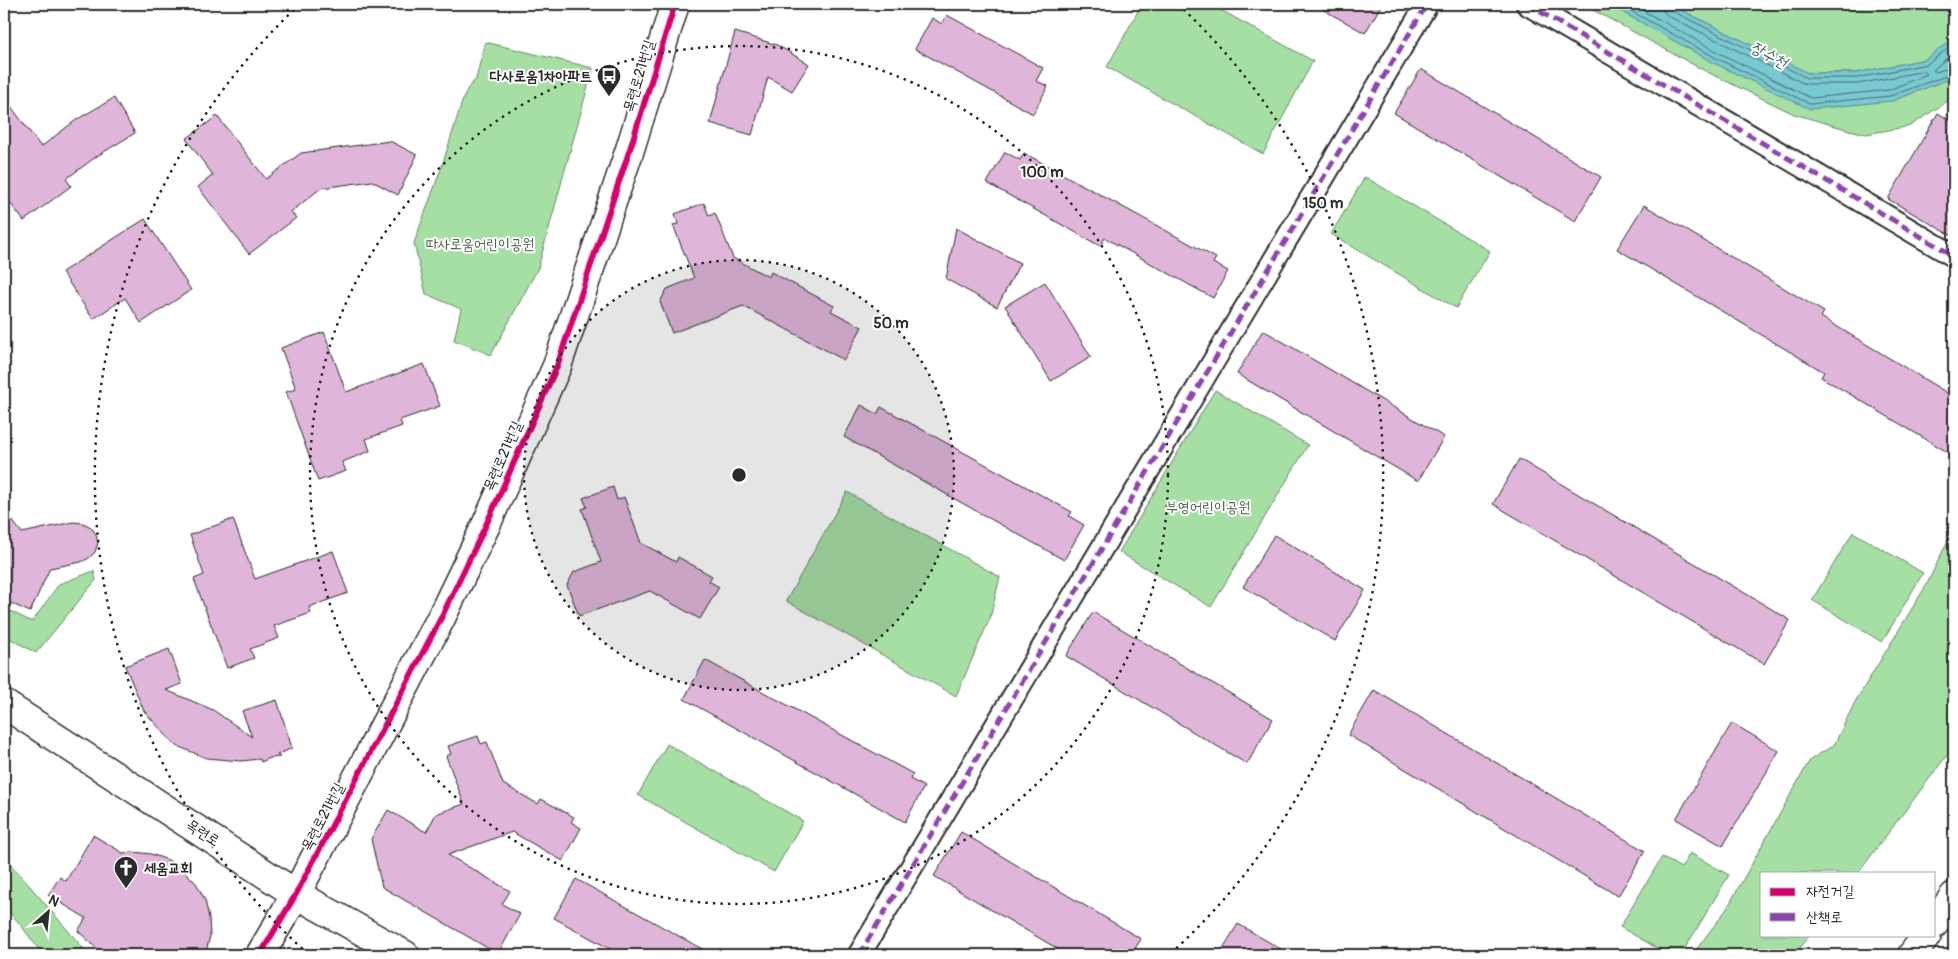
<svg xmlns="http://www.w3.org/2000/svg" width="1958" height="959" font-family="Pangolin,'Poor Story',sans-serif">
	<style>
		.green { fill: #a6dfa4; stroke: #688568 }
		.water { fill: #78c9d1; stroke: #598a8f }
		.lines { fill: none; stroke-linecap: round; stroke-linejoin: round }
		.shore { stroke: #4a6a6d; stroke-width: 1 }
		.building { fill: #e0b5da; stroke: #2b2b2b }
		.pedestrian-casing { stroke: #2b2b2b; stroke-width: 25 }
		.minor-casing { stroke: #2b2b2b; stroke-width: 31 }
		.tertiary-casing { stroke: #2b2b2b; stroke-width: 31 }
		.secondary-casing { stroke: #2b2b2b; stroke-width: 31 }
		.pedestrian { stroke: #fff; stroke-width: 21 }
		.minor { stroke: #fff; stroke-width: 28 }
		.tertiary { stroke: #fff; stroke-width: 28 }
		.secondary { stroke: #fff; stroke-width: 28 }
		.quiet { stroke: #8e44ad; stroke-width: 5; stroke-dasharray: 10 5; stroke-linecap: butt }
		.cycleway-casing { stroke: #fff; stroke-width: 9 }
		.cycleway { stroke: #d6006c; stroke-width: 6 }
		.ring { fill: none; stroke: #2b2b2b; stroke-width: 2.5; stroke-dasharray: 2.5 5 }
		.labels { text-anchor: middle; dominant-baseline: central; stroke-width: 4; stroke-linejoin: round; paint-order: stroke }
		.poi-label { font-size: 15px; font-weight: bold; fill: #2b2b2b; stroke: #fff; text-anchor: end }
		.street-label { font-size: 15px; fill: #2b2b2b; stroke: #fff }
		.park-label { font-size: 15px; fill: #50614f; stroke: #fff }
		.water-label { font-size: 16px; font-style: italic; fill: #466265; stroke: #fff }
		.centre { fill: #2b2b2b; stroke: #fff; stroke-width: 2.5 }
		.ring-label { font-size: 15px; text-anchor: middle; font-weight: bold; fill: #2b2b2b; stroke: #fff; stroke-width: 4; stroke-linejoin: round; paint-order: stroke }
	</style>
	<rect width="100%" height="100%" fill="#fff"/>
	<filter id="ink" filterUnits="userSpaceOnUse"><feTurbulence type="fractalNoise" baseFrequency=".02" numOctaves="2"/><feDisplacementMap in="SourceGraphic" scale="10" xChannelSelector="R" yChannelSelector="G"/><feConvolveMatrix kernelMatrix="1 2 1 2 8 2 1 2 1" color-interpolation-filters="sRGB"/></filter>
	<g filter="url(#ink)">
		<g class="green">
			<path d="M1142,4H1210L1313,61L1263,154L1107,67Z"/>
			<path d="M1582,4H1608L1716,64L1892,101L1954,77V97L1910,126L1867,134L1849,130L1794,114L1705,71Z"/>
			<path d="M1669,4H1954V38L1926,59L1856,73H1808Z"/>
			<path d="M485,42L593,68L538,268L491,355L454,340L461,309L426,294L414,243L442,166L462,102L468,88L476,79Z"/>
			<path d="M1365,177L1490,251L1456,308L1331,234Z"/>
			<path d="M1215,390L1308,445L1211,607L1119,552Z"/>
			<path d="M847,492L1000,577L990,618L956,696L786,601Z"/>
			<path d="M1853,532L1923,573L1882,642L1812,600Z"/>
			<path d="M1954,536V746L1858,873H1762V935H1810L1795,955H1692L1726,910L1810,760L1834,745L1855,702L1927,584L1948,540Z"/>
			<path d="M94,571L96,580L36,653L4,635V608L32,622L59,584Z"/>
			<path d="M667,744L803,821L774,872L638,795Z"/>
			<path d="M1690,853L1729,875L1681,955H1669L1620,927L1662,857L1681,868Z"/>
			<path d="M4,856L89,955H43L20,924L4,906Z"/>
		</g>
		<path class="water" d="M1608,4H1669L1808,73H1856L1926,59L1954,38V77L1892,101L1810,109L1716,64Z"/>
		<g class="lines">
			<g class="shore">
				<path d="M1618,4L1718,59L1810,104L1890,96L1954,73"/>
				<path d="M1631,4L1721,54L1811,98L1889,90L1927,74L1924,71L1858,84H1805L1668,16L1663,11L1662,4"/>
				<path d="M1668,4L1672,11L1807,78H1857L1927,64L1954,44"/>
				<path d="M1954,52L1933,70L1936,72L1954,66"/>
			</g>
		</g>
		<g class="building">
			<path d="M1313,4H1382L1365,33Z"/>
			<path d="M947,15L1043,68L1036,81L1048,86L1033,114L915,49L932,18L942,24Z"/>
			<path d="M735,32L777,45L809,64L792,91L768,77L752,135L710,123Z"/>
			<path d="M1421,69L1601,177L1575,221L1394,113Z"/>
			<path d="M4,97L41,147L76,120L114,98L135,133L97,156L66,179L71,186L24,221L4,195Z"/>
			<path d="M1938,113L1954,123V237L1888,199Z"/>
			<path d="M217,116L266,179L301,153L390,141L417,155L398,195L372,181L321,188L291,212L296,218L249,254L198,187L213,175L186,139Z"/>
			<path d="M1005,152L1020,160L1024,153L1216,258L1213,263L1228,271L1213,298L1105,238L1100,246L987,183Z"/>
			<path d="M704,203L709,216L715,213L733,258L769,277L771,272L834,306L831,311L862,327L844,360L743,306L672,333L660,302L667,289L694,278L673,225L678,224L675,214Z"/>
			<path d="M1644,205L1824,312L1821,317L1954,397V456L1821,377L1824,372L1617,249Z"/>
			<path d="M145,219L191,290L141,323L125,298L93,319L62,272Z"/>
			<path d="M956,228L1020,263L997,307L946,279Z"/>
			<path d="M1045,282L1091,357L1051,381L1005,306Z"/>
			<path d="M1263,330L1444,437L1418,481L1237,374Z"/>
			<path d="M324,332L346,392L424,364L440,406L400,420L402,426L366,439L370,451L342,462L346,471L318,481L286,392L296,389L281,348Z"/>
			<path d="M861,405L877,414L881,407L1072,512L1069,516L1084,525L1064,560L844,437Z"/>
			<path d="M1519,459L1790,620L1764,664L1493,504Z"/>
			<path d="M613,487L617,500L624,497L641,543L676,562L678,557L712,576L709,581L719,587L700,619L650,591L579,616L567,585L574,572L601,562L582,509L587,507L583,498Z"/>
			<path d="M4,510L22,533L73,522L83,523L91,527L96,534L98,543L95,552L89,558L81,562L50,568L30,612L4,600Z"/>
			<path d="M233,519L255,579L333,551L348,593L309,607L311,613L274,626L279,638L250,649L254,658L227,668L194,579L204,575L190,535Z"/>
			<path d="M1274,535L1365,590L1335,641L1243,587Z"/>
			<path d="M1093,612L1273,719L1247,764L1066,656Z"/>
			<path d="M169,649L182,684L166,690L213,710L252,737L242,711L277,700L292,748L277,755L280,757L270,758L261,762L260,759L241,761L206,758L175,745L144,711L125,666Z"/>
			<path d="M705,660L913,774L910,779L924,787L905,822L684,699Z"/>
			<path d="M1374,690L1645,851L1618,896L1348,735Z"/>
			<path d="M1732,723L1779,751L1723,846L1676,819Z"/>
			<path d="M478,736L481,744L487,742L503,784L538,804L541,799L574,817L571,822L581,828L563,861L512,832L448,855L510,891L502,904L520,914L498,954L382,887L371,839L388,810L426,832L436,814L464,804L446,756L451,754L448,746Z"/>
			<path d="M961,832L1141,939L1131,955H1068L934,876Z"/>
			<path d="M93,835L123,853L133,852L151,854L168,860L183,870L196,883L205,900L209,918L210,936L205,955H104L78,931L86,918L48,895L60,877L66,881Z"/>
			<path d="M576,879L713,955H621L554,918Z"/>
			<path d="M1238,924L1291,955H1219Z"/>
		</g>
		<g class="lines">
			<defs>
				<g id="pedestrian">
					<path d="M1527,4L1954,256"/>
					<path d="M859,955L1427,4"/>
				</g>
				<path id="minor" d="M260,955L296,894"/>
				<path id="tertiary" d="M296,894L441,618L486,525L557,366L630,149L675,4"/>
				<g id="secondary">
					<path d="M4,704L296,894L405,955"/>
					<path d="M1934,924L1954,896"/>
					<path d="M1912,955L1927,935"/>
				</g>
			</defs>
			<use href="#pedestrian" class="pedestrian-casing"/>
			<use href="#minor" class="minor-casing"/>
			<use href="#tertiary" class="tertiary-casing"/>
			<use href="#secondary" class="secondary-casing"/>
			<use href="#pedestrian" class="pedestrian"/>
			<use href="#minor" class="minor"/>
			<use href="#tertiary" class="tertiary"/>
			<use href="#secondary" class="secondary"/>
			<g class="quiet">
				<path d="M1527,4L1954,256"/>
				<path d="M859,955L1427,4"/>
			</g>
			<defs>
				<path id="cycleway" d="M260,955L296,894L441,618L486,525L557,366L630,149L675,4"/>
			</defs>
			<use href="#cycleway" class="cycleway-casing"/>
			<use href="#cycleway" class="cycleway"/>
		</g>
	</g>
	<circle cx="739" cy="475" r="215" fill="#2b2b2b" fill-opacity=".12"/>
	<g class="ring">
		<circle cx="739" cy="475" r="215"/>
		<circle cx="739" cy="475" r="429"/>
		<path d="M308 954A644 644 0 0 1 300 4M1178 4A644 644 0 0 1 1170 954"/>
	</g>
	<defs>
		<symbol id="bus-pin" viewBox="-11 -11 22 30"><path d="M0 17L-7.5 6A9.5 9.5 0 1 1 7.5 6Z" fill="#2b2b2b" stroke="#fff"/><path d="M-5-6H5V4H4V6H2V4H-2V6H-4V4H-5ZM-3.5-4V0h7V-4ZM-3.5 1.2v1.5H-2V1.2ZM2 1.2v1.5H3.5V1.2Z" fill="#fff"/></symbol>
		<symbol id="church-pin" viewBox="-11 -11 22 30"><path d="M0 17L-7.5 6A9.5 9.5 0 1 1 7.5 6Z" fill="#2b2b2b" stroke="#fff"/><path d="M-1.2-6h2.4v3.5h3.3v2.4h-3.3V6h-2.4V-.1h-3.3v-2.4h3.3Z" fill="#fff"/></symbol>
	</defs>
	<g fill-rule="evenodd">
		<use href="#bus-pin" x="595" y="62" width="28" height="38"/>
		<use href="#church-pin" x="112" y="854" width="28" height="38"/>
	</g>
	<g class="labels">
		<g class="poi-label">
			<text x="592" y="76">다사로움1차아파트</text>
			<text x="144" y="868" text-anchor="start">세움교회</text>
		</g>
		<g class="street-label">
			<text transform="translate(639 76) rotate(-73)">목련로21번길</text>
			<text transform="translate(503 456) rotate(-66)">목련로21번길</text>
			<text transform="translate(323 817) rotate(-62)">목련로21번길</text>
			<text transform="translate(203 833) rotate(33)">목련로</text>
		</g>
		<g class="park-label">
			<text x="480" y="244">따사로움어린이공원</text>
			<text x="1208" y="507">부영어린이공원</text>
		</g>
		<g class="water-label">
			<text transform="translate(1769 55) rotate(28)">장수천</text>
		</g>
	</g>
	<circle cx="739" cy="475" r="8" class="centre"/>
	<g class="ring-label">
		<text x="1042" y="177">100 m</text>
		<text x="1323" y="208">150 m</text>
		<text x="891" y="328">50 m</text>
	</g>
	<rect width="1958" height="959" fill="none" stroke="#fff" stroke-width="20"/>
	<rect x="10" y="10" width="1938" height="939" fill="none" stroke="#2b2b2b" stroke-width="2" filter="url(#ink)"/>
	<rect x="1760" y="872" width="175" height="65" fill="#ffffff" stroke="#aaaaaa"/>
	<rect x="1770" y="888" width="25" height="8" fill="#d6006c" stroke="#aaaaaa"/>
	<text x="1806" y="896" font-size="15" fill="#2b2b2b">자전거길</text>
	<rect x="1770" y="913" width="25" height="8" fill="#8e44ad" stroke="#aaaaaa"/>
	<text x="1806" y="922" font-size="15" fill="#2b2b2b">산책로</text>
	<g transform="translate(48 912) rotate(27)" stroke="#ffffff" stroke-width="4" paint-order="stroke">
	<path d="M0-4L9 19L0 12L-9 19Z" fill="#2b2b2b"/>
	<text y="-8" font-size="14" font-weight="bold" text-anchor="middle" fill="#2b2b2b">N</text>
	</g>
</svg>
